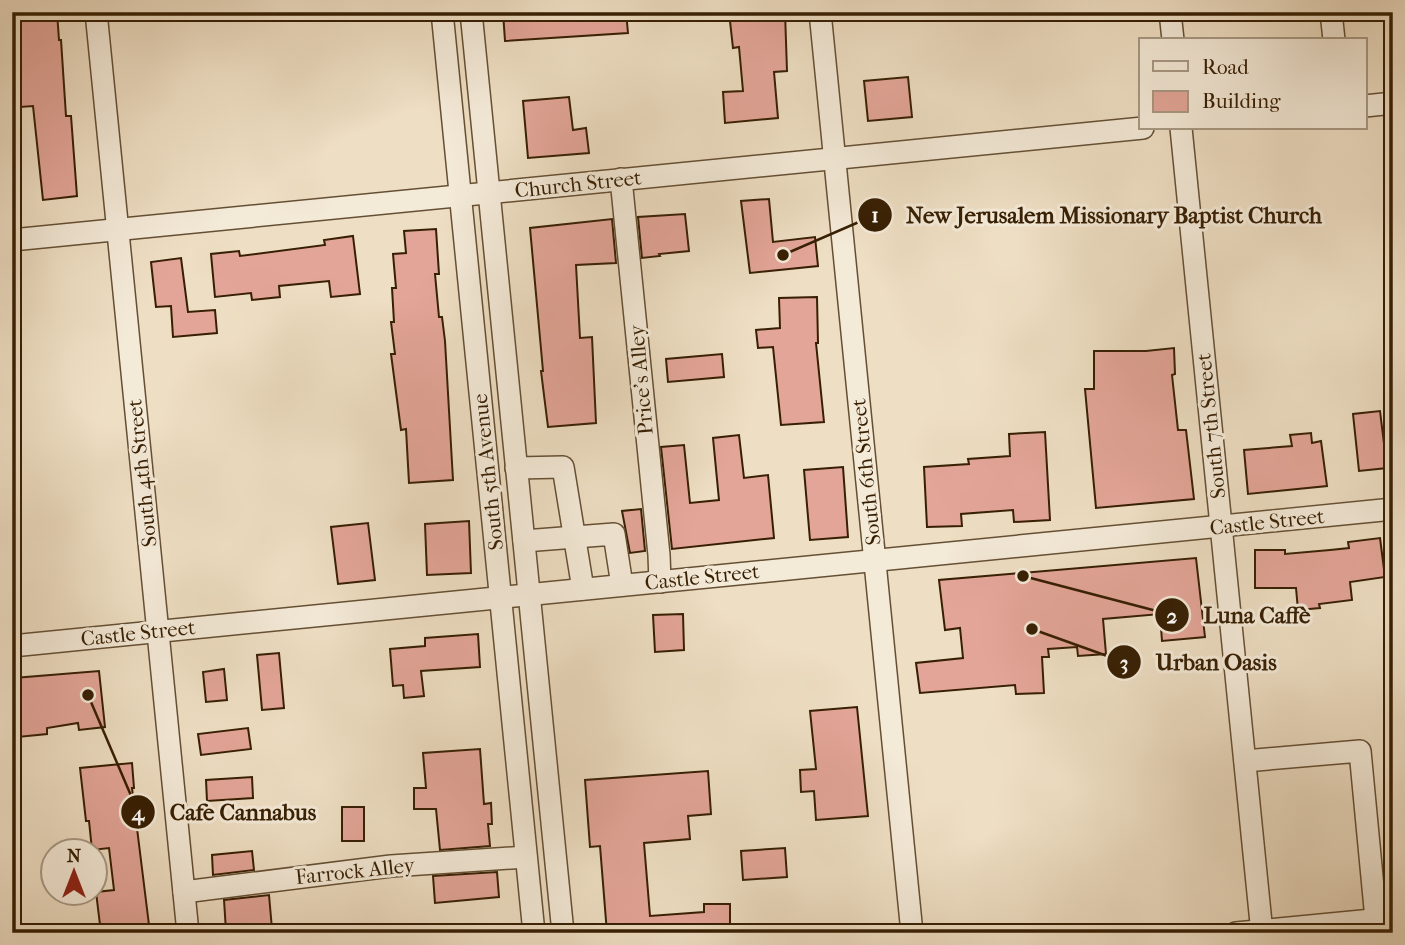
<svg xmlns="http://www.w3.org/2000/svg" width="1405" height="945" font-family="'IM FELL French Canon',serif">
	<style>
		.building { fill: #e3a598; stroke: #371f03; stroke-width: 2 }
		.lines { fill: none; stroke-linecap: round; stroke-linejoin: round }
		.minor-casing { stroke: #654f33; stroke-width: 24 }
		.minor { stroke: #f4ead8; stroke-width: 21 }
		.labels { text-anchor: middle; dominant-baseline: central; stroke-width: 6; stroke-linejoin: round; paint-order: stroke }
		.street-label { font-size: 21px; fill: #371f03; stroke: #f4ead8 }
		.leader { fill: none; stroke: #371f03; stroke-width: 2.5 }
		.callout-dot { fill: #371f03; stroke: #f4ead8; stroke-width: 2.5 }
		.mark-label { font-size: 21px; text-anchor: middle; font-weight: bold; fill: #fff }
		.callout-label { font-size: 23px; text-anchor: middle; font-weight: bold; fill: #371f03; stroke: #f4ead8; stroke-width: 6; stroke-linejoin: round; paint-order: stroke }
	</style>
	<rect width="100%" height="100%" fill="#eedec3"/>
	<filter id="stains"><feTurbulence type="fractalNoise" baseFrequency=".00286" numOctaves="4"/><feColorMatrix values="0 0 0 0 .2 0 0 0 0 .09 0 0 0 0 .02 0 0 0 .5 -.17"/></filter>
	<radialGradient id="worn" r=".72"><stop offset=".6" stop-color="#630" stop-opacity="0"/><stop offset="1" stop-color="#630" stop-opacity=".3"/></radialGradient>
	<g class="building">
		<path d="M12,12H57L59,40H61L66,116H71L77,196L43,200L33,106L20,107L16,62H12Z"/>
		<path d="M503,12H626L628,33L505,41Z"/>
		<path d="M729,12H785L787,71L774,72L778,118L725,123L723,92L743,91L739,47L733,48Z"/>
		<path d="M908,77L912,117L868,121L864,81Z"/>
		<path d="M569,97L573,130L586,128L589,153L528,158L523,101Z"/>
		<path d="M769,199L773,242L815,237L818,266L750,273L741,201Z"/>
		<path d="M685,214L689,251L659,254L660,256L642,258L638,217Z"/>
		<path d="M612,219L616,263L576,265L580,338L592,337L596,423L548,427L541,371H543L530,228Z"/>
		<path d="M436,229L439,274H435L439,317H442L445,341L453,480L409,483L406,429L401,430L391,354H395L391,322H394L392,288H396L393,254L406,253L404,231Z"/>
		<path d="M353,236L360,294L331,297L329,281L279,286L280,297L252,300L251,293L215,297L211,254L239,251L240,256L325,245L324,240Z"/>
		<path d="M181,258L188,312L215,310L217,333L173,337L171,306L156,307L151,262Z"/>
		<path d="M817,297L818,343H816L824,422L781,425L773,347L758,348L756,330L780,328L779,298Z"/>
		<path d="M1174,348L1175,374L1172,375L1178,430H1186L1194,499L1096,508L1085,389H1094V351H1146Z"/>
		<path d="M722,354L724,377L668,382L666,359Z"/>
		<path d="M1380,411L1387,468L1359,471L1353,414Z"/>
		<path d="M1045,432L1050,520L1014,522L1013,510L961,514L962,526L927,527L924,467L969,464L968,459L1010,456L1009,434Z"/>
		<path d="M1311,433L1312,443L1321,441L1327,486L1248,494L1244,450L1292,446L1290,435Z"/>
		<path d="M739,435L744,478L768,475L774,538L672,549L661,447L684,445L690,503L719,500L713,438Z"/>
		<path d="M843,467L848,537L810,540L804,470Z"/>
		<path d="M641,509L645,551L630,553L622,511Z"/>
		<path d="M469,521L471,573L427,575L425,524Z"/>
		<path d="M368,523L375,580L338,584L331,527Z"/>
		<path d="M1380,538L1385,577L1350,582L1352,600L1319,604L1320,608L1298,610L1296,588H1255V550H1285V554L1330,550L1349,548L1348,542Z"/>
		<path d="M1196,558L1205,637L1162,641L1160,614L1103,619L1106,654L1078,656L1077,647L1048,649L1049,657H1042L1044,693L1016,694L1015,685L920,693L916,663L963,658L960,628L945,630L939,580Z"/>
		<path d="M683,614L684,650L655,652L653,615Z"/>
		<path d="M478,634L480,667L421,671L424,696L404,698L403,685L393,686L390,649L425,646V638Z"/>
		<path d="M279,653L284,708L262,710L257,655Z"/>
		<path d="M224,669L227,700L206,702L203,672Z"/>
		<path d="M99,671L105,727L79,730L78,723L47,728V734L18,737L14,678Z"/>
		<path d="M857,707L868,816L816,820L814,791L801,792L800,770L816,769L810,711Z"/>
		<path d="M248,728L251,749L201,755L198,734Z"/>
		<path d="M480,749L484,804L491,803L492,824H488L490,846L440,850L436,809H414V788H426L423,753Z"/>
		<path d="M132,763L134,788H132L150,933H101L96,892L114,890L109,848L92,850L89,821H86L80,768Z"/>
		<path d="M708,771L711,814L688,816L690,839L644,843L650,916L704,912V904H730V933H607L600,846L590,847L585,780Z"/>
		<path d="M252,777L253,798L207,801L206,780Z"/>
		<rect x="342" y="807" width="22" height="34"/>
		<path d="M785,848L787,877L743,880L741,851Z"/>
		<path d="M252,851L254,870L213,875L212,855Z"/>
		<path d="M497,872L499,897L435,903L433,876Z"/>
		<path d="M269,895L272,929L226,931L224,900Z"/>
	</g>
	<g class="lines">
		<defs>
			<g id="minor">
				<path d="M96,12L188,933"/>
				<path d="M442,12L534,933"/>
				<path d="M471,12L563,933"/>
				<path d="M820,12L912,933"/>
				<path d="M1170,12L1173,40"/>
				<path d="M1331,12L1334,40"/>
				<path d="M1365,106L1393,103"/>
				<path d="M1181,128L1262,933"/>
				<path d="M621,179L659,555L660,582"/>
				<path d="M12,240L1143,128"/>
				<path d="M516,468L563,467L583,589"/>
				<path d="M524,541L614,534L622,585"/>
				<path d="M12,646L1393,509"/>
				<path d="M1245,761L1360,751L1376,919"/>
				<path d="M184,892L391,866L526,857"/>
				<path d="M1236,933L1393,918"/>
			</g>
		</defs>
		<use href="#minor" class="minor-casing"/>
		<use href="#minor" class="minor"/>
	</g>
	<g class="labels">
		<g class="street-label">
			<text transform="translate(578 184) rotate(-6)">Church Street</text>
			<text transform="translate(641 380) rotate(-95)">Price's Alley</text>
			<text transform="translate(1211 426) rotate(-96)">South 7th Street</text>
			<text transform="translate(488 472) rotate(-96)">South 5th Avenue</text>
			<text transform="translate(866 472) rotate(-96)">South 6th Street</text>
			<text transform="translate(142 473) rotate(-96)">South 4th Street</text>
			<text transform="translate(1267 522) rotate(-6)">Castle Street</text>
			<text transform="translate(702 577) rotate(-6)">Castle Street</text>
			<text transform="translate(138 633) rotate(-6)">Castle Street</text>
			<text transform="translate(355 871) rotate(-6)">Farrock Alley</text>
		</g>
	</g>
	<path class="leader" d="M783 255L875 215M1023 576L1172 615M1032 629L1124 662M88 695L138 812"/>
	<g class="callout-dot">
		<circle cx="783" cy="255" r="7"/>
		<circle cx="1023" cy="576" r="7"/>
		<circle cx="1032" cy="629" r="7"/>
		<circle cx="88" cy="695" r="7"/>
		<circle cx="875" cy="215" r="18"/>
		<circle cx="1172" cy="615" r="18"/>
		<circle cx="1124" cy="662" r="18"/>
		<circle cx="138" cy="812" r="18"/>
	</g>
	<g class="mark-label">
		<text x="875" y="222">1</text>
		<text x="1172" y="623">2</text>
		<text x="1124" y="670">3</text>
		<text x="138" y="820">4</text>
	</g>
	<g class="callout-label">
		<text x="1114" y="223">New Jerusalem Missionary Baptist Church</text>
		<text x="1257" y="623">Luna Caffè</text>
		<text x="1216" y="670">Urban Oasis</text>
		<text x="243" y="820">Cafe Cannabus</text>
	</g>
	<rect width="1405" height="945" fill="none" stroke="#eedec3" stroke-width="42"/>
	<rect x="14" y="14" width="1377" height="917" fill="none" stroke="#371f03" stroke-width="3.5"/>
	<rect x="21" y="21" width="1363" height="903" fill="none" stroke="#371f03" stroke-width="2"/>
	<rect x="1139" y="38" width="228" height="91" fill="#f4ead8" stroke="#a89983" stroke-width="2"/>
	<rect x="1153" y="61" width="35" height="10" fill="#f4ead8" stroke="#a89983" stroke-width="2"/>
	<text x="1202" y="74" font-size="21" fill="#371f03">Road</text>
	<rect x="1153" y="91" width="35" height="21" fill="#e3a598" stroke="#a89983" stroke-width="2"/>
	<text x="1202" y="108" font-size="21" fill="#371f03">Building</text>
	<g transform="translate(74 872)"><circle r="33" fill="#f4ead8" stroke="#a89983" stroke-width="2"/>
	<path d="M0-5L12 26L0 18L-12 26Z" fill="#8f2418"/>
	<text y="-10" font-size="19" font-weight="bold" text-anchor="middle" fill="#371f03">N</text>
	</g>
	<rect width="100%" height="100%" filter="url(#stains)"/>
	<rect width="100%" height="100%" fill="url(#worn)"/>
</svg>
